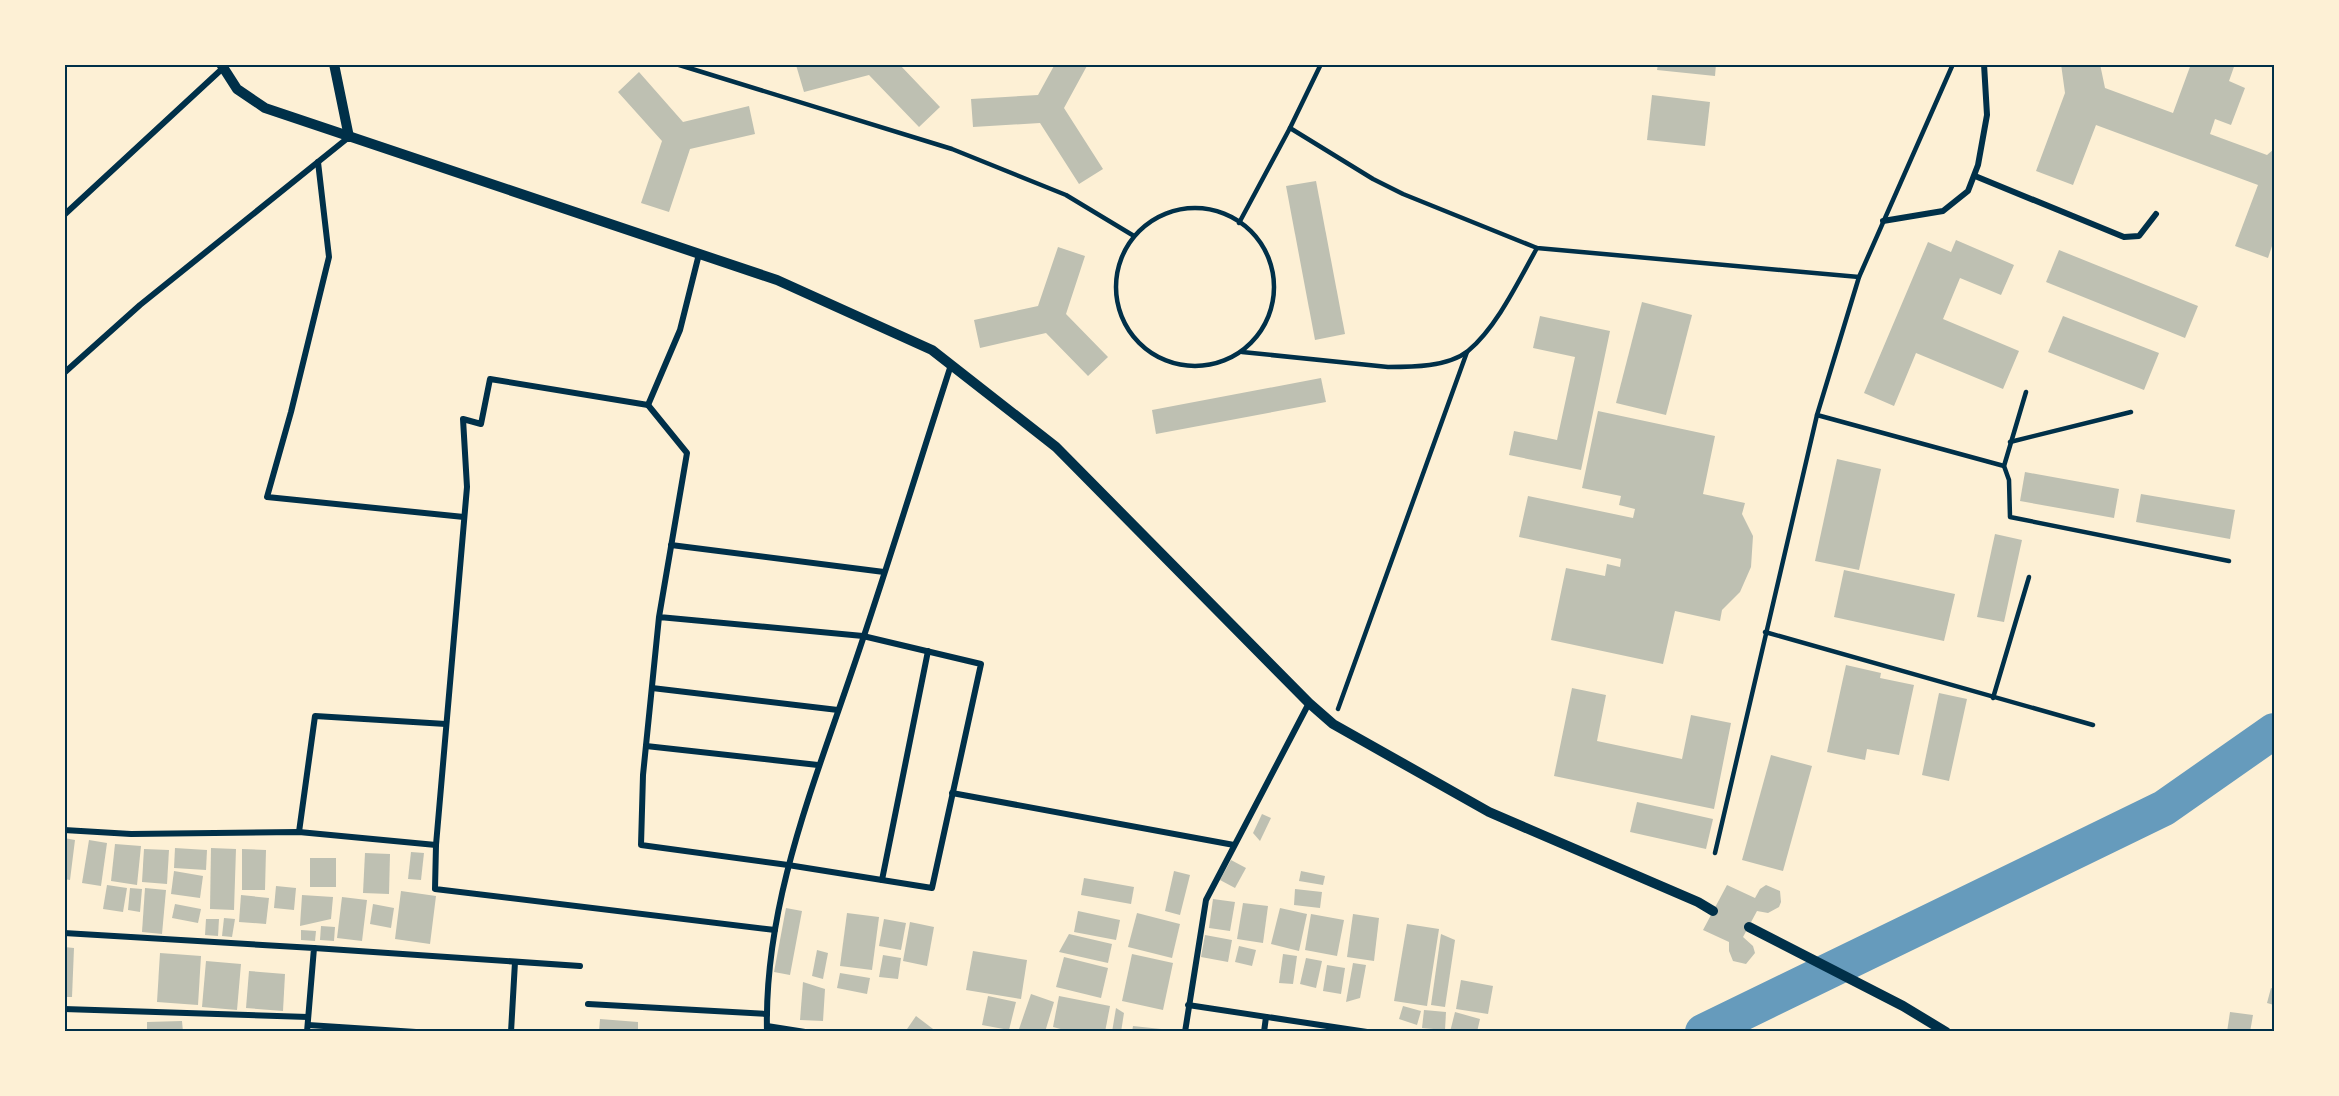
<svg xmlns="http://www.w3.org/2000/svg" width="2339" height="1096" font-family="'Fira Sans Condensed',sans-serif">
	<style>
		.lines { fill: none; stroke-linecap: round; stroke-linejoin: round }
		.river { stroke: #669bbc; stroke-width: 36 }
		.building { fill: #bec0b2 }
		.service { stroke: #003049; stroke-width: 4.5 }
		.minor { stroke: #003049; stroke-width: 6 }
		.tertiary { stroke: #003049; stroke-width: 10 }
		.neatline { fill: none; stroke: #003049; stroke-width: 2 }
	</style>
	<rect width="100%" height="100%" fill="#fdf0d5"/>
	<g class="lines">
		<path class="river" d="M1703,1032L2164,808L2274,731"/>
	</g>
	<g class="building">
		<path d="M899,64L940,107L919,127L869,75L804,92L796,65Z"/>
		<path d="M1055,64H1088L1064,108L1103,169L1079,184L1040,123L973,127L971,99L1038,95Z"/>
		<path d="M1658,64H1716L1715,76L1657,70Z"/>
		<path d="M2061,64H2100L2105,88L2173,113L2191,64H2235L2229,81L2245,88L2231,125L2215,119L2210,134L2267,155L2274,149V240L2268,258L2235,246L2258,185L2096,125L2073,185L2036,171L2065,93Z"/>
		<path d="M639,72L683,122L749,106L755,134L690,149L669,212L641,203L662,141L618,92Z"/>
		<path d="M1652,95L1710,102L1705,146L1647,140Z"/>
		<path d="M1316,181L1345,334L1315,340L1286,186Z"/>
		<path d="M1956,240L2014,265L2001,295L1960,278L1943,319L2019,351L2003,389L1916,353L1894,406L1864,393L1928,242L1951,252Z"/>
		<path d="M1058,247L1085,256L1066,314L1108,357L1088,376L1046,333L980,348L974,320L1038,306Z"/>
		<path d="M2059,250L2198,306L2185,338L2046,282Z"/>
		<path d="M1642,302L1692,315L1666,415L1616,403Z"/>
		<path d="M1540,316L1610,331L1581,470L1509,455L1514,431L1557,440L1575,357L1533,348Z"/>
		<path d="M2063,316L2159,353L2144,390L2048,352Z"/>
		<path d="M1321,378L1326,402L1156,434L1152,410Z"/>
		<path d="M1598,411L1715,436L1703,494L1745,503L1742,514L1753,536L1751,567L1740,592L1722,610L1720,621L1675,611L1663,664L1551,640L1566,568L1605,576L1607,564L1620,567L1621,559L1519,537L1528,496L1633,518L1635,509L1619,505L1621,496L1582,488Z"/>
		<path d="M1837,459L1881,469L1859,570L1815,561Z"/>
		<path d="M2025,472L2119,489L2114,518L2020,501Z"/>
		<path d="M2141,494L2235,510L2230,539L2136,522Z"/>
		<path d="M1995,534L2022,540L2004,622L1977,617Z"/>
		<path d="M1844,570L1955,594L1944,641L1834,617Z"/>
		<path d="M1846,665L1881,673L1880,678L1914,685L1899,755L1867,749L1865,760L1827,752Z"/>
		<path d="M1572,688L1606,695L1597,741L1682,759L1691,715L1731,723L1714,809L1554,776Z"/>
		<path d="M1939,693L1967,699L1949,781L1922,775Z"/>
		<path d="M1771,755L1812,766L1783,871L1742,860Z"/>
		<path d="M1637,802L1713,819L1706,849L1630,832Z"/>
		<path d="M1262,814L1271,818L1260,841L1253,833Z"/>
		<path d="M64,838L75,840L70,880L64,879Z"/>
		<path d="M89,840L107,843L101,886L82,883Z"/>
		<path d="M115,844L141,846L137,885L111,881Z"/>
		<path d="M175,848L207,850L206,870L174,868Z"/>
		<path d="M211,848L236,849L234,910L210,909Z"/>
		<path d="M144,849L169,850L167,884L142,882Z"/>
		<path d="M242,849L266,850L265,890H242Z"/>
		<path d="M411,852L424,853L421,880L408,879Z"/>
		<path d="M365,853L390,854L389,894L363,893Z"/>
		<rect x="310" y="858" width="26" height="29"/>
		<path d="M1231,860L1246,868L1235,888L1220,880Z"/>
		<path d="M174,871L203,876L200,898L171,894Z"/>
		<path d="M1174,871L1190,875L1180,915L1165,911Z"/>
		<path d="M1301,871L1325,876L1323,885L1299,881Z"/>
		<path d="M1084,878L1134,887L1131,904L1081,895Z"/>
		<path d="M107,885L127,888L123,912L103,909Z"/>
		<path d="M1727,885L1755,898L1760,889L1766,885L1780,891L1781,902L1779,907L1768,913L1757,911L1743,937L1753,946L1755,953L1746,964L1733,961L1729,951V942L1703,930Z"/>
		<path d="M276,886L296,888L294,910L274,908Z"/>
		<path d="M130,888L142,889L140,912L128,910Z"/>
		<path d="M145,888L166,890L162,934L142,932Z"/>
		<path d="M1295,889L1322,892L1320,908L1294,905Z"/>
		<path d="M401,891L436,896L430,944L395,939Z"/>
		<path d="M241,895L269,898L266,924L239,922Z"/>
		<path d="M302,895L333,897L331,919L300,926Z"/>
		<path d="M342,897L367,900L362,941L337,938Z"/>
		<path d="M1213,899L1235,902L1230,931L1209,928Z"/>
		<path d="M1243,903L1268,906L1263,943L1237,939Z"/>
		<path d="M175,904L201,909L198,923L172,918Z"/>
		<path d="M373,904L394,908L391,928L370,924Z"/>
		<path d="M786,908L802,911L790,975L774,972Z"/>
		<path d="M1280,908L1307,914L1299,951L1271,944Z"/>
		<path d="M1078,911L1120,920L1116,940L1074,932Z"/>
		<path d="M847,913L879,917L872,970L840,966Z"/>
		<path d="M1137,913L1180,924L1172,958L1128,947Z"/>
		<path d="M1311,914L1344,920L1337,956L1305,950Z"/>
		<path d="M1353,914L1379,918L1374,961L1347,957Z"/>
		<path d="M224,918L235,919L232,937L222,936Z"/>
		<path d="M206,919H219L218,936L205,935Z"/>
		<path d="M884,919L906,923L901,950L879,946Z"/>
		<path d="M910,922L934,927L927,966L903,961Z"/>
		<path d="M1407,924L1439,929L1427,1006L1394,1001Z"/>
		<path d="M321,926L335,927L334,941L320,940Z"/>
		<path d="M301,930L316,931L315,941L301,940Z"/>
		<path d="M1069,934L1112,944L1108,963L1059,952Z"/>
		<path d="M1441,934L1455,940L1445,1007L1431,1005Z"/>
		<path d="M1205,935L1232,940L1228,962L1201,957Z"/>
		<path d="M1239,946L1256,950L1252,966L1235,962Z"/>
		<path d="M64,947L74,948L72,997H64Z"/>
		<path d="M817,950L828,953L823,979L812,976Z"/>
		<path d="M973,951L1027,960L1021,999L966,990Z"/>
		<path d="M160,953L201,956L198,1005L157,1002Z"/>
		<path d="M1132,954L1173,963L1163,1010L1122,1001Z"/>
		<path d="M1283,954L1297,956L1293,984L1279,983Z"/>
		<path d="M883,955L901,958L898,979L879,977Z"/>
		<path d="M1064,957L1108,968L1101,998L1056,987Z"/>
		<path d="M1306,958L1322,961L1316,988L1300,984Z"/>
		<path d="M206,961L241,964L237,1010L202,1007Z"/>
		<path d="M1353,963L1366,965L1360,998L1346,1002Z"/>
		<path d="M1327,965L1345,968L1341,994L1323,991Z"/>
		<path d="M249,971L285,974L283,1011L246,1008Z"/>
		<path d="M840,973L870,978L867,994L837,988Z"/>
		<path d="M1461,980L1493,986L1488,1014L1456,1009Z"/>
		<path d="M803,982L825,989L823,1021L800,1020Z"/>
		<path d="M2271,988L2274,989V1005L2267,1003Z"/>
		<path d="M1031,994L1054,1002L1045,1032H1018Z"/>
		<path d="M988,996L1016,1002L1009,1030L982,1025Z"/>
		<path d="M1059,996L1110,1006L1105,1032H1072L1053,1027Z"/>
		<path d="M1403,1006L1421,1011L1417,1025L1399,1019Z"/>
		<path d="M1116,1008L1124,1013L1121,1032H1112Z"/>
		<path d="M1424,1010L1446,1012L1445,1030L1422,1028Z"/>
		<path d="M1455,1012L1480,1019L1477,1032H1450Z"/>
		<path d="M2230,1012L2253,1015L2250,1032H2227Z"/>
		<path d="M916,1016L937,1032H905Z"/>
		<path d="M600,1019L638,1022V1032H599Z"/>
		<path d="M182,1021L183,1032H147V1022Z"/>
		<path d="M1133,1026L1161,1029V1032H1132Z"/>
	</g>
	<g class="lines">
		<g class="service">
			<path d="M676,64L952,149L1066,195L1134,236"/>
			<path d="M1290,128L1373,179L1403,194L1537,248L1859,277"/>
			<circle cx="1195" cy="287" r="79"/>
			<path d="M1239,223L1290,128L1321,64"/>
			<path d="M1242,352L1388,367C1412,367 1448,367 1468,351C1497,327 1519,280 1537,248"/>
			<path d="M2026,392L2004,466L2009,480L2010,517L2229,561"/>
			<path d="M1817,415L2004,466"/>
			<path d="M2010,442L2131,412"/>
			<path d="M1765,632L2093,725"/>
			<path d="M1993,698L2029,577"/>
			<path d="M1338,709L1467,352"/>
			<path d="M1715,853L1817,415L1859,277L1953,64"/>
		</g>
		<g class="minor">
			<path d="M318,162L329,257L291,412L267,497L464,517"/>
			<path d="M1975,176L2124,237L2139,236L2156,214"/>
			<path d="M64,215L223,68"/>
			<path d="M1883,221L1943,211L1968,191L1978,165L1987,115L1984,64"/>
			<path d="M64,373L140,305L349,137"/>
			<path d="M648,405L687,453L659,617L643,775L641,845L788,865L932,888L981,664L863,636L659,617"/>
			<path d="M671,545L884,572"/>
			<path d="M652,688L838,710"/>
			<path d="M646,746L818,765"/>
			<path d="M952,793L1234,845"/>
			<path d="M64,830L131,834L299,832L436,845L467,487L463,419L481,424L490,379L648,405L680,330L699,254"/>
			<path d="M299,832L315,716L446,724"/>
			<path d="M436,845L435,889L775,930"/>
			<path d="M882,880L928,651"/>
			<path d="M64,933L314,948L307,1032"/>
			<path d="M314,948L580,966"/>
			<path d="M588,1004L767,1014"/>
			<path d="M1188,1005L1367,1032"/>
			<path d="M64,1009L308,1017"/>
			<path d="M308,1025L416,1032"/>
			<path d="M767,1026L805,1032"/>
			<path d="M511,1032L515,962"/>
			<path d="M767,1032C764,909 810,794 849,680C885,576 917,470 951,365"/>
			<path d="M1185,1032L1206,900L1309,703"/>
			<path d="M1264,1032L1266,1017"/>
		</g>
		<g class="tertiary">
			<path d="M221,64L237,89L265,108L777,280L932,350L1056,447L1309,703L1333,724L1489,812L1698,902L1713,911"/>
			<path d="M334,64L349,137"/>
			<path d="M1749,927L1903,1006L1946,1032"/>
		</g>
	</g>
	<rect width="2339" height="1096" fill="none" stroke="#fdf0d5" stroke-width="132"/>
	<rect x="66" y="66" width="2207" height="964" class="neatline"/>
</svg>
